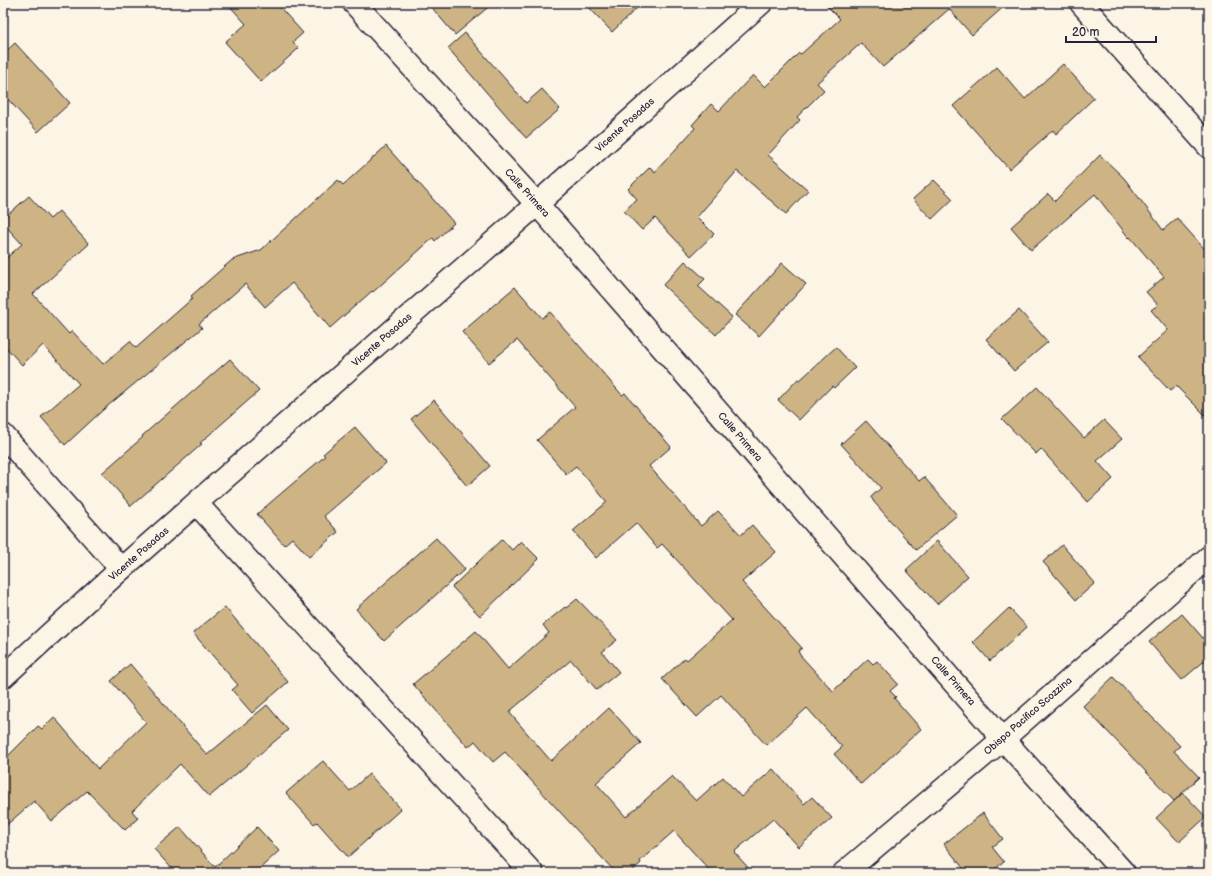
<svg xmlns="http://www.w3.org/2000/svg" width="1212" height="876" font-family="'Balsamiq Sans',sans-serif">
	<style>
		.building { fill: #ceb484; stroke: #22223b }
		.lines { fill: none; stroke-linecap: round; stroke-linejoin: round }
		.minor-casing { stroke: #22223b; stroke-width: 25 }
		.secondary-casing { stroke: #22223b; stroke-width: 25 }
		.minor { stroke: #fcf5e5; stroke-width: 22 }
		.secondary { stroke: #fcf5e5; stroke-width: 22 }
		.labels { text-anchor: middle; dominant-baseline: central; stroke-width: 3.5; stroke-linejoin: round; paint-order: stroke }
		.street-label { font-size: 10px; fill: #22223b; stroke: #fcf5e5 }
	</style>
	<rect width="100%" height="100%" fill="#fcf5e5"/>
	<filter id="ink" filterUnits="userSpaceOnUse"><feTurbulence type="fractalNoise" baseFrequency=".025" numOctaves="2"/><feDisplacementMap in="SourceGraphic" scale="8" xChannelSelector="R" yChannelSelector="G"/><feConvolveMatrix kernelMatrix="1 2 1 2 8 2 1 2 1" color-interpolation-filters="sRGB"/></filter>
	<g filter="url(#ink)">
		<g class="building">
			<path d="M227,3H276L303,33L293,42L299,48L261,82L225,42L246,24Z"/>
			<path d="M428,3H493L455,35Z"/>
			<path d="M585,3H642L612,32Z"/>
			<path d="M824,3H1008L972,35L949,9L883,67L861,43L817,83L824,90L797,117L800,120L768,155L808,190L786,214L737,171L697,217L714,234L691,256L655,218L642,230L624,211L637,199L628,189L650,167L655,172L695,128L692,125L711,104L719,111L753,75L765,87L799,53L801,54L840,19Z"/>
			<path d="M465,33L526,103L542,89L560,109L526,138L448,48Z"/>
			<path d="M15,43L70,103L38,132L3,94V54Z"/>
			<path d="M1063,64L1094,98L1056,134L1053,130L1009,169L953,106L997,67L1025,99Z"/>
			<path d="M386,146L454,223L435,241L433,238L373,292L372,291L330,328L292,283L265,307L245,284L199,324L202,328L104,409L65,445L41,417L79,384L43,345L22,365L3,344V261L22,244L3,223V219L29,196L50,219L59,211L89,244L33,294L69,334L72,331L103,364L130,341L136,348L193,298L191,296L232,260L261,250L338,180L343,185Z"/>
			<path d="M1100,155L1124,178L1163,230L1177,218L1209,254V419L1176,386L1170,391L1138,357L1168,330L1151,310L1158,305L1146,292L1164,277L1130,237L1129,238L1095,194L1031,250L1011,227L1048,194L1055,201Z"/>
			<path d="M934,180L953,199L932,219L913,199Z"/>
			<path d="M685,261L705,279L698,286L732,317L716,335L663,285Z"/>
			<path d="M782,263L806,284L759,336L735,315Z"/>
			<path d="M515,287L542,318L550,312L622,395L625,393L671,447L649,466L701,526L718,511L741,535L752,525L776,552L742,582L802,648L798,651L800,655L833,691L868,659L873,664L877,661L898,684L890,691L896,697L894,698L921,729L861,784L834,754L842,747L807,708L766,745L721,695L697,717L662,679L685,658L687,660L732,620L662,544L657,548L636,523L596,558L573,531L607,502L576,466L566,474L537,440L575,407L517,340L489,363L462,332Z"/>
			<path d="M1019,310L1048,342L1014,371L986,339Z"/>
			<path d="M836,347L855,368L834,388L832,386L799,420L778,400L798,379L800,380Z"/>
			<path d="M230,359L259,391L200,443L202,444L131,506L102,473L143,437L142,436Z"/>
			<path d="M1037,387L1084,438L1104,420L1122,439L1097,461L1113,479L1088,502L1041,449L1036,454L1002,419Z"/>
			<path d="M434,400L490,466L467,486L411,419Z"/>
			<path d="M866,421L919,481L924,477L957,515L916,550L874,502L871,497L881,488L841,444Z"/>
			<path d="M355,427L386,463L324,516L338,532L309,557L292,538L284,545L257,514L325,456L323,454Z"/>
			<path d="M436,538L465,569L384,641L356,609Z"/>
			<path d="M502,539L512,550L521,541L539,559L480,616L452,587Z"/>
			<path d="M937,541L968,576L937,604L906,570Z"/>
			<path d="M1062,545L1095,583L1076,600L1043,562Z"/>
			<path d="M577,599L617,640L602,652L619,672L597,690L571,660L509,712L551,761L609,708L641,743L596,783L626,817L672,776L696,801L723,777L741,797L773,769L804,804L812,797L832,818L799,847L773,819L734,852L753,873H712L674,831L640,861L641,863L630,873H616L505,752L493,762L475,741L468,747L413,684L476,631L508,669L549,633L543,625L565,607L566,608Z"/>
			<path d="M225,607L288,682L252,713L232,690L238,685L193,633Z"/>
			<path d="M1009,608L1027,627L990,661L973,642Z"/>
			<path d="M1182,614L1209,645V657L1182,680L1149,642Z"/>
			<path d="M130,664L207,755L267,705L288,730L209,797L180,764L132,811L138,818L125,830L87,791L52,821L34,801L3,828V761L38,726L42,729L54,717L98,769L146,722L111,681Z"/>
			<path d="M1113,677L1180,746L1174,751L1199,777L1174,801L1083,706Z"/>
			<path d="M323,761L350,791L369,774L401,809L348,857L317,822L314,824L286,793Z"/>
			<path d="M1183,793L1206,817L1179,842L1156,818Z"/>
			<path d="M983,813L1003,839L992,847L1004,862L989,873H967L944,844Z"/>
			<path d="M180,827L215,867L257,827L279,851L255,873H176L154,849Z"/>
		</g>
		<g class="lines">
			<defs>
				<g id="minor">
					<path d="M354,3L537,204L1003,739L1124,873"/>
					<path d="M3,435L121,569"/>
					<path d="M197,504L532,873"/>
					<path d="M3,677L121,569L537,204L761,3"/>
					<path d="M844,873L1003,739L1209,557"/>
				</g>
				<path id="secondary" d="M1081,3L1209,147"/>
			</defs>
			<use href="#minor" class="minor-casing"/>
			<use href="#secondary" class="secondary-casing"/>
			<use href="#minor" class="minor"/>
			<use href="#secondary" class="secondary"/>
		</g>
	</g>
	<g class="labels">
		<g class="street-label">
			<text transform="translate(625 125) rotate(-42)">Vicente Posadas</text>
			<text transform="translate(527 193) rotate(48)">Calle Primera</text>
			<text transform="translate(382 340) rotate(-41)">Vicente Posadas</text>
			<text transform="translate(740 437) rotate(49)">Calle Primera</text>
			<text transform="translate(139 554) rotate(-41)">Vicente Posadas</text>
			<text transform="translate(953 681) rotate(49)">Calle Primera</text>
			<text transform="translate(1028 716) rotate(-41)">Obispo Pacífico Scozzina</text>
		</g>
	</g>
	<rect width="1212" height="876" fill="none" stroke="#fcf5e5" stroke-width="16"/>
	<rect x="8" y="8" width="1196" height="860" fill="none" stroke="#22223b" stroke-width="1.5" filter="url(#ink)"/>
	<path d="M1066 36v6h90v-6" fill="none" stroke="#22223b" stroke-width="2"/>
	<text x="1072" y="36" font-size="12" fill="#22223b" stroke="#fcf5e5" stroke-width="3" paint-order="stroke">20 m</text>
</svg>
